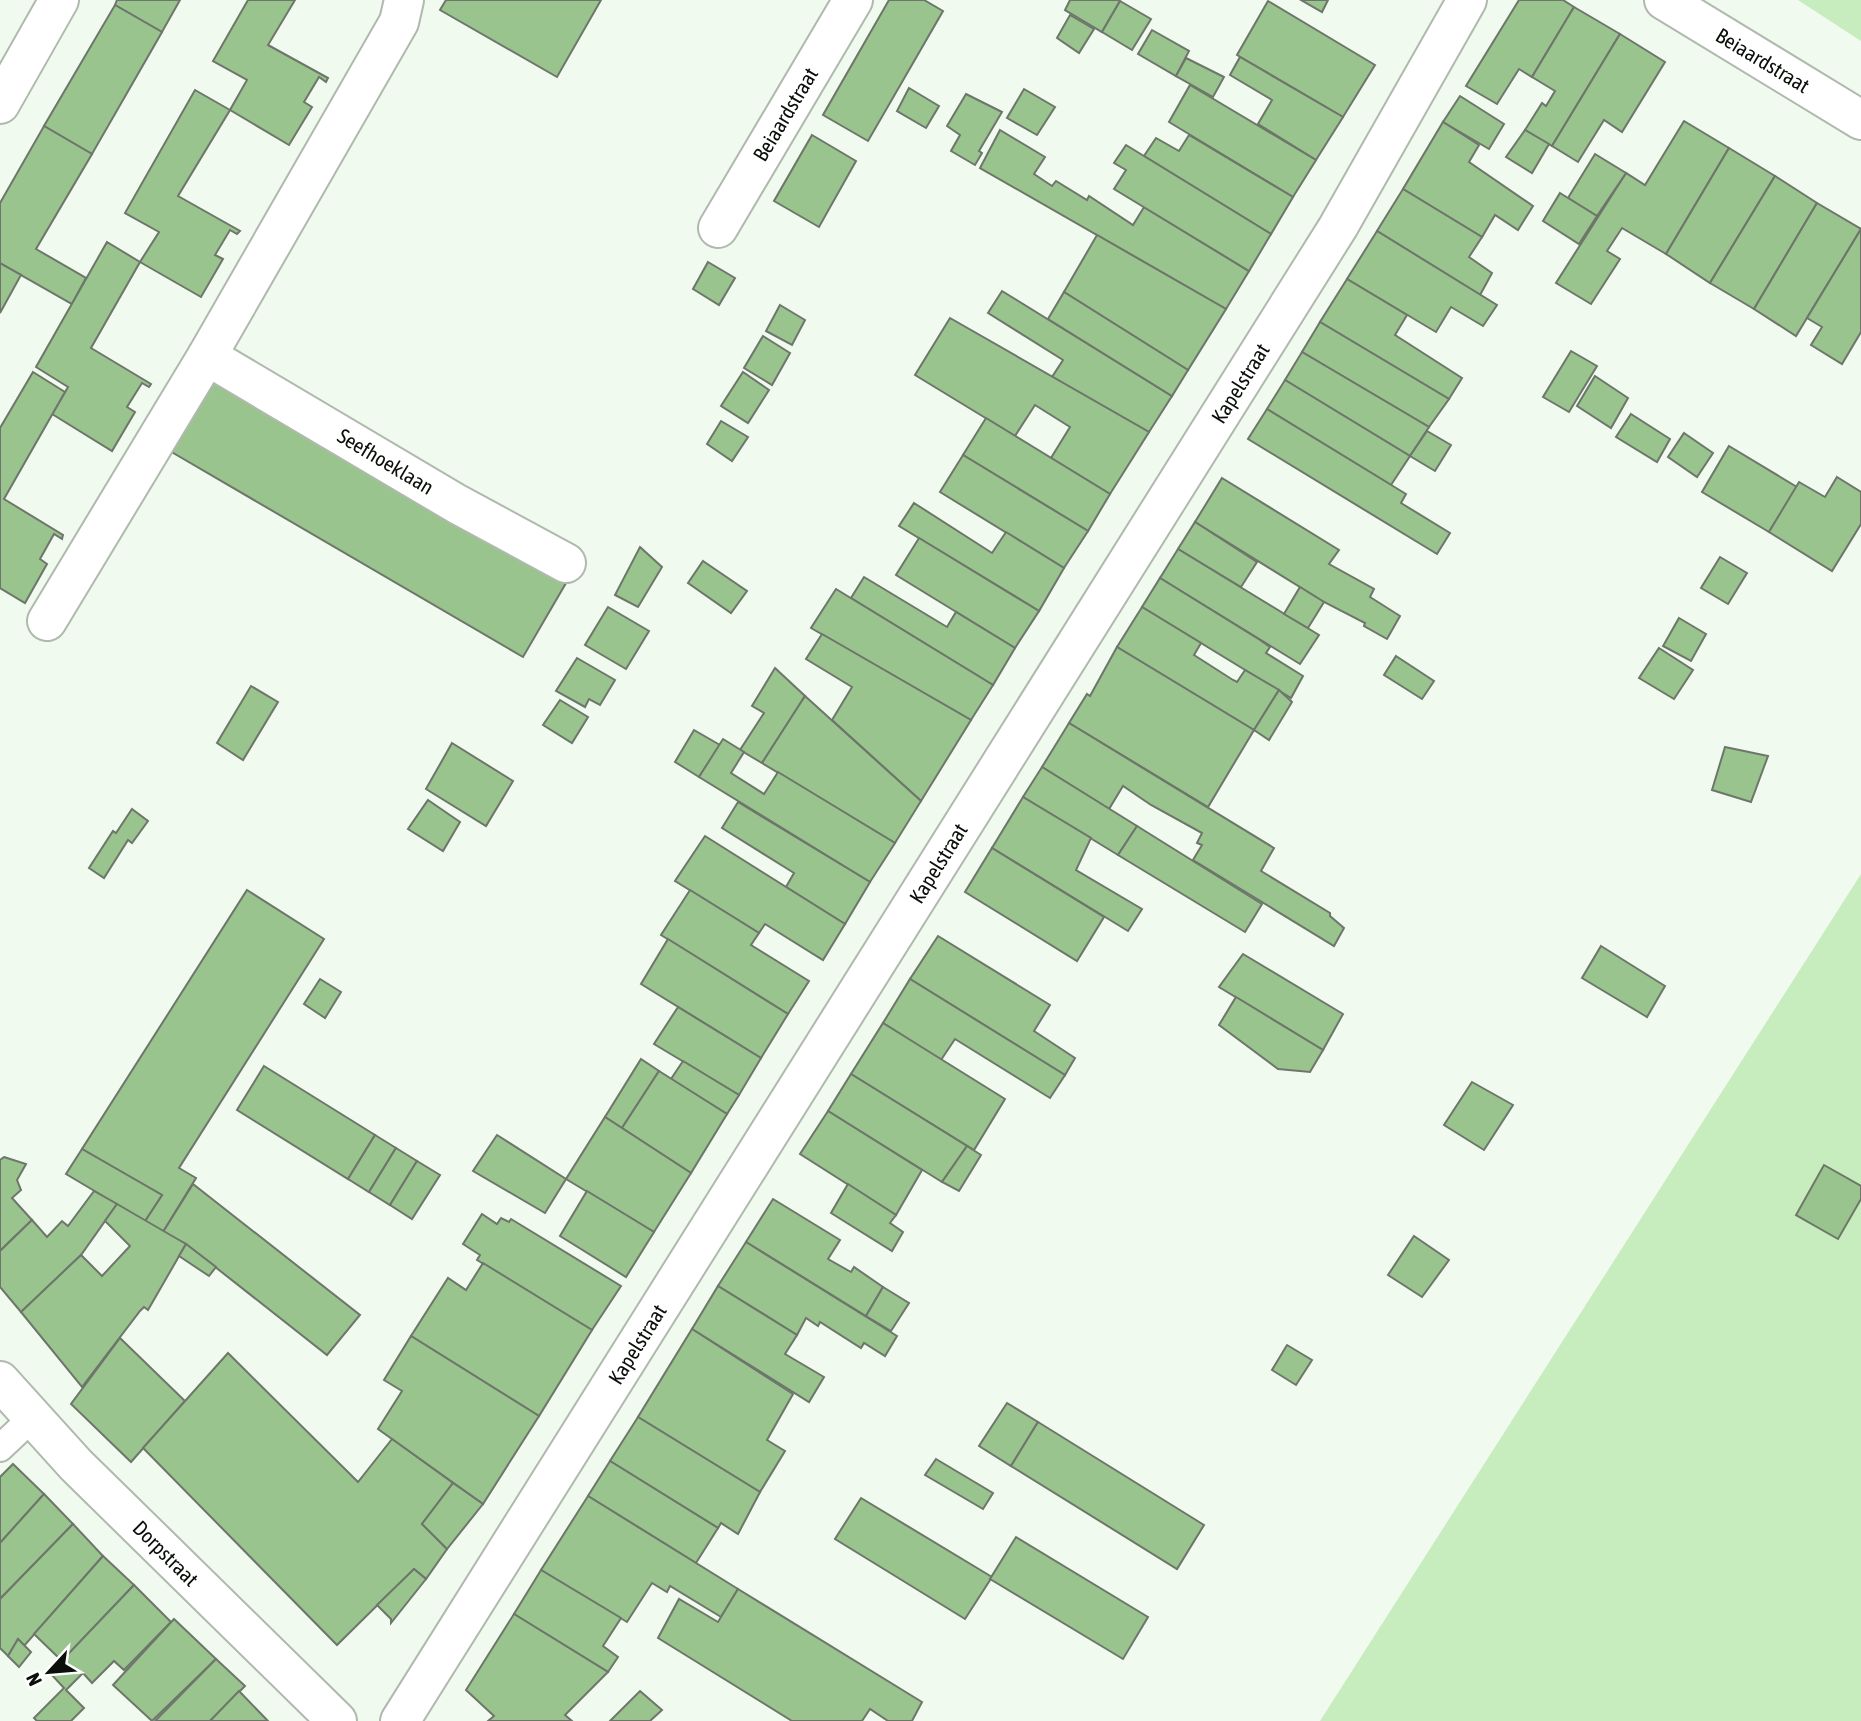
<svg xmlns="http://www.w3.org/2000/svg" width="1861" height="1721" font-family="'Asap Condensed',sans-serif">
	<style>
		.green { fill: #c7ecbd }
		.building { fill: #99c48d; stroke: #6e766b; stroke-width: 2 }
		.lines { fill: none; stroke-linecap: round; stroke-linejoin: round }
		.service-casing { stroke: #b0b9ad; stroke-width: 30 }
		.pedestrian-casing { stroke: #b0b9ad; stroke-width: 42 }
		.minor-casing { stroke: #b0b9ad; stroke-width: 42 }
		.tertiary-casing { stroke: #b0b9ad; stroke-width: 42 }
		.service { stroke: #fff; stroke-width: 26 }
		.pedestrian { stroke: #fff; stroke-width: 38 }
		.minor { stroke: #fff; stroke-width: 38 }
		.tertiary { stroke: #fff; stroke-width: 38 }
		.labels { text-anchor: middle; dominant-baseline: central; stroke-width: 5; stroke-linejoin: round; paint-order: stroke }
		.street-label { font-size: 21px; fill: #0b0f0a; stroke: #fff }
	</style>
	<rect width="100%" height="100%" fill="#f0faee"/>
	<g class="green">
		<path d="M1798,0H1861V41Z"/>
		<path d="M1861,874V1721H1320Z"/>
	</g>
	<g class="building">
		<path d="M117,0H180L162,32L115,5Z"/>
		<path d="M248,0H295L268,45L328,78L326,82L319,77L304,102L312,107L289,145L230,110L247,80L213,61Z"/>
		<path d="M446,0H601L557,77L440,10Z"/>
		<path d="M889,0H924L943,11L868,141L823,115Z"/>
		<path d="M1070,0H1119L1120,1L1102,32L1065,10Z"/>
		<path d="M1301,0H1328L1322,12Z"/>
		<path d="M1519,0H1563L1574,7L1532,77L1519,69L1497,104L1466,86Z"/>
		<path d="M1120,1L1151,19L1132,50L1102,32Z"/>
		<path d="M1268,1L1375,65L1343,117L1237,55Z"/>
		<path d="M115,5L162,32L92,154L44,126Z"/>
		<path d="M1574,7L1620,34L1552,146L1525,130L1542,103L1546,106L1555,91L1532,77Z"/>
		<path d="M1070,15L1094,29L1079,53L1057,38Z"/>
		<path d="M1152,30L1189,51L1176,76L1138,54Z"/>
		<path d="M1620,34L1665,62L1622,132L1604,120L1578,162L1552,146Z"/>
		<path d="M1240,57L1343,117L1316,160L1258,124L1272,100L1230,75Z"/>
		<path d="M1186,58L1224,77L1213,97L1176,76Z"/>
		<path d="M1190,85L1316,160L1293,197L1169,122Z"/>
		<path d="M909,88L939,106L926,128L897,111Z"/>
		<path d="M1024,89L1055,107L1037,135L1007,118Z"/>
		<path d="M195,90L230,110L178,196L240,231L237,234L230,230L215,255L223,259L201,297L140,262L159,232L125,213Z"/>
		<path d="M966,94L1002,112L979,151L982,153L975,165L951,151L960,135L947,126Z"/>
		<path d="M1460,96L1504,124L1489,149L1443,122Z"/>
		<path d="M1684,121L1729,148L1666,254L1622,228L1607,251L1620,259L1591,304L1556,283L1626,173L1645,185Z"/>
		<path d="M1443,122L1479,145L1469,162L1533,206L1518,230L1495,215L1482,237L1403,189Z"/>
		<path d="M44,126L92,154L36,249L86,278L72,304L0,263V203Z"/>
		<path d="M1000,130L1045,157L1034,174L1052,186L1056,181L1087,200L1089,196L1133,225L1144,207L1249,271L1226,309L980,168Z"/>
		<path d="M1525,130L1549,144L1532,173L1506,157Z"/>
		<path d="M812,135L856,161L819,227L774,201Z"/>
		<path d="M1189,135L1293,197L1271,234L1144,156L1156,138L1179,151Z"/>
		<path d="M1126,145L1271,234L1249,271L1114,189L1126,170L1114,163Z"/>
		<path d="M1729,148L1775,176L1710,283L1666,254Z"/>
		<path d="M1595,154L1626,173L1597,216L1568,198Z"/>
		<path d="M1775,176L1817,203L1754,309L1710,283Z"/>
		<path d="M1403,189L1482,237L1469,257L1492,273L1480,295L1377,231Z"/>
		<path d="M1560,193L1597,216L1579,244L1543,221Z"/>
		<path d="M1817,203L1861,229L1796,336L1754,309Z"/>
		<path d="M1861,229V332L1842,364L1811,345L1822,327L1807,318Z"/>
		<path d="M1377,231L1497,305L1483,326L1451,307L1436,332L1347,279Z"/>
		<path d="M1097,235L1226,309L1188,370L1064,292Z"/>
		<path d="M107,242L140,262L91,348L151,384L149,387L142,383L127,407L135,412L112,451L52,414L68,387L36,367Z"/>
		<path d="M708,262L735,278L719,305L693,289Z"/>
		<path d="M0,263L21,275L0,313Z"/>
		<path d="M1347,279L1407,315L1395,335L1462,378L1449,399L1320,322Z"/>
		<path d="M1002,291L1172,396L1149,432L1052,377L1063,360L988,313Z"/>
		<path d="M1064,292L1188,370L1172,396L1048,319Z"/>
		<path d="M780,305L805,320L792,345L766,331Z"/>
		<path d="M950,318L1149,432L1110,494L1051,458L1070,427L1035,405L1015,436L915,375Z"/>
		<path d="M1320,322L1449,399L1429,427L1302,352Z"/>
		<path d="M763,336L790,353L772,385L744,368Z"/>
		<path d="M1571,351L1597,366L1569,412L1543,397Z"/>
		<path d="M1302,352L1429,427L1410,456L1285,380Z"/>
		<path d="M33,372L65,392L4,499L63,535L62,539L54,534L40,559L47,564L25,603L0,588V428Z"/>
		<path d="M207,372L566,583L523,657L163,447Z"/>
		<path d="M743,372L769,390L748,423L721,406Z"/>
		<path d="M1595,376L1628,398L1611,428L1577,406Z"/>
		<path d="M1285,380L1410,456L1391,485L1267,409Z"/>
		<path d="M1267,409L1406,494L1401,503L1450,533L1437,554L1248,439Z"/>
		<path d="M1631,414L1670,439L1657,462L1616,437Z"/>
		<path d="M986,418L1110,494L1088,531L963,455Z"/>
		<path d="M721,421L748,437L732,461L707,444Z"/>
		<path d="M1427,431L1451,445L1435,471L1410,456Z"/>
		<path d="M1684,433L1713,453L1697,477L1668,457Z"/>
		<path d="M1729,446L1797,487L1769,532L1702,492Z"/>
		<path d="M963,455L1088,531L1064,568L940,492Z"/>
		<path d="M1837,477L1861,492V524L1832,571L1769,532L1799,482L1825,497Z"/>
		<path d="M1222,478L1339,550L1329,564L1374,589L1370,597L1400,616L1387,639L1364,626L1365,623L1324,602L1195,522Z"/>
		<path d="M914,503L992,553L1006,532L1064,568L1039,611L899,526Z"/>
		<path d="M1195,522L1257,562L1241,587L1178,549Z"/>
		<path d="M919,538L1039,611L1015,648L896,575Z"/>
		<path d="M640,547L662,567L638,607L615,595Z"/>
		<path d="M1178,549L1319,635L1300,664L1160,578Z"/>
		<path d="M1720,557L1747,573L1728,604L1701,588Z"/>
		<path d="M703,561L747,591L731,613L688,583Z"/>
		<path d="M864,577L947,627L956,612L1015,648L993,685L851,598Z"/>
		<path d="M1160,578L1260,640L1270,647L1266,653L1303,676L1291,698L1142,607Z"/>
		<path d="M1300,587L1324,602L1308,628L1284,614Z"/>
		<path d="M836,589L993,685L971,720L811,628Z"/>
		<path d="M608,607L649,631L626,669L585,645Z"/>
		<path d="M1142,607L1201,643L1194,655L1233,680L1237,682L1245,670L1279,690L1254,730L1117,647Z"/>
		<path d="M1679,618L1706,634L1691,661L1663,646Z"/>
		<path d="M822,634L971,720L921,801L832,720L852,687L806,659Z"/>
		<path d="M1117,647L1254,730L1208,807L1069,723L1087,694L1090,696Z"/>
		<path d="M1659,648L1693,670L1674,699L1639,678Z"/>
		<path d="M1396,656L1434,681L1422,699L1384,675Z"/>
		<path d="M577,658L615,680L600,705L589,699L585,707L556,691Z"/>
		<path d="M775,668L805,696L762,763L740,750L764,713L752,706Z"/>
		<path d="M251,686L278,702L243,760L217,743Z"/>
		<path d="M1279,690L1292,702L1269,740L1254,730Z"/>
		<path d="M805,696L921,801L895,843L762,763Z"/>
		<path d="M560,700L588,717L572,743L543,725Z"/>
		<path d="M1069,723L1274,848L1261,871L1330,913V916L1344,928L1334,946L1193,860L1202,845L1197,843L1202,833L1151,805L1123,786L1109,809L1042,767Z"/>
		<path d="M694,730L720,745L699,777L675,762Z"/>
		<path d="M723,739L744,752L731,773L764,794L778,772L895,843L870,882L699,777Z"/>
		<path d="M452,743L513,781L486,826L426,789Z"/>
		<path d="M1725,747L1768,756L1751,802L1712,790Z"/>
		<path d="M1042,767L1137,826L1118,855L1023,797Z"/>
		<path d="M1023,797L1091,838L1076,870L1142,909L1128,931L992,848Z"/>
		<path d="M428,800L460,822L443,851L408,829Z"/>
		<path d="M738,802L870,882L845,924L786,887L794,873L722,828Z"/>
		<path d="M132,809L148,821L132,843L128,840L104,878L89,868L113,831L116,833Z"/>
		<path d="M1137,826L1262,904L1245,932L1118,855Z"/>
		<path d="M705,836L845,924L823,960L765,924L759,933L675,881Z"/>
		<path d="M992,848L1104,917L1077,961L965,892Z"/>
		<path d="M247,890L324,939L179,1168L196,1178L163,1232L145,1221L162,1195L82,1149Z"/>
		<path d="M690,890L759,933L751,945L809,981L788,1014L661,935Z"/>
		<path d="M938,936L1050,1005L1034,1031L1075,1058L1065,1075L910,979Z"/>
		<path d="M668,939L788,1014L761,1058L641,984Z"/>
		<path d="M1601,946L1665,986L1647,1017L1582,978Z"/>
		<path d="M1243,954L1343,1014L1323,1050L1219,987Z"/>
		<path d="M320,979L341,992L325,1018L304,1004Z"/>
		<path d="M910,979L1065,1075L1050,1098L955,1039L941,1060L883,1023Z"/>
		<path d="M1236,997L1323,1050L1310,1072L1278,1069L1219,1025Z"/>
		<path d="M678,1007L761,1058L739,1095L654,1044Z"/>
		<path d="M883,1023L1005,1099L974,1150L851,1074Z"/>
		<path d="M641,1059L659,1071L622,1128L605,1117Z"/>
		<path d="M683,1061L739,1095L727,1114L671,1079Z"/>
		<path d="M264,1066L375,1135L348,1179L237,1110Z"/>
		<path d="M659,1071L727,1114L691,1173L622,1128Z"/>
		<path d="M851,1074L967,1146L942,1182L828,1111Z"/>
		<path d="M1472,1082L1513,1105L1484,1150L1444,1125Z"/>
		<path d="M828,1111L922,1170L896,1215L800,1154Z"/>
		<path d="M605,1117L691,1173L654,1232L566,1179Z"/>
		<path d="M375,1135L396,1148L369,1192L348,1179Z"/>
		<path d="M497,1135L566,1179L545,1213L473,1171Z"/>
		<path d="M967,1146L981,1155L959,1191L942,1182Z"/>
		<path d="M396,1148L417,1161L390,1205L369,1192Z"/>
		<path d="M82,1149L162,1195L145,1221L66,1174Z"/>
		<path d="M4,1157L26,1164L17,1180L21,1190L12,1198L32,1220L0,1251V1160Z"/>
		<path d="M417,1161L440,1175L412,1219L390,1205Z"/>
		<path d="M1824,1165L1861,1186V1199L1838,1239L1796,1215Z"/>
		<path d="M193,1184L360,1315L327,1355L186,1244L163,1232Z"/>
		<path d="M848,1184L896,1215L890,1223L903,1232L892,1251L831,1213Z"/>
		<path d="M94,1191L117,1204L81,1255L21,1312L0,1287V1251L32,1220L47,1237L62,1221L68,1226Z"/>
		<path d="M587,1191L654,1232L626,1277L560,1236Z"/>
		<path d="M773,1199L840,1240L828,1259L851,1272L854,1267L883,1287L866,1316L746,1242Z"/>
		<path d="M117,1204L186,1244L148,1310L144,1307L140,1311L82,1387L21,1312L81,1255L102,1276L130,1246L105,1221Z"/>
		<path d="M482,1214L497,1224L501,1218L509,1222L511,1219L621,1286L592,1330L477,1260L480,1255L463,1244Z"/>
		<path d="M1414,1236L1449,1260L1422,1297L1388,1275Z"/>
		<path d="M746,1242L897,1336L885,1356L864,1343L861,1348L820,1322L818,1326L806,1318L797,1335L718,1286Z"/>
		<path d="M186,1244L216,1267L209,1276L179,1256Z"/>
		<path d="M483,1263L592,1330L539,1416L411,1336L448,1278L466,1290Z"/>
		<path d="M718,1286L797,1335L785,1354L824,1377L809,1402L692,1329Z"/>
		<path d="M883,1287L909,1303L891,1331L866,1316Z"/>
		<path d="M692,1329L793,1394L767,1440L785,1451L760,1492L638,1417Z"/>
		<path d="M411,1336L539,1416L483,1504L378,1429L402,1391L384,1380Z"/>
		<path d="M120,1338L185,1401L131,1462L71,1404Z"/>
		<path d="M1287,1345L1312,1360L1296,1385L1272,1370Z"/>
		<path d="M228,1353L358,1482L392,1439L453,1483L422,1524L447,1549L426,1579L414,1569L337,1645L143,1448Z"/>
		<path d="M1007,1403L1038,1422L1011,1466L979,1446Z"/>
		<path d="M638,1417L760,1492L738,1534L721,1523L718,1528L610,1461Z"/>
		<path d="M1038,1422L1204,1525L1177,1569L1011,1466Z"/>
		<path d="M936,1459L993,1493L983,1509L925,1475Z"/>
		<path d="M610,1461L718,1528L696,1563L588,1496Z"/>
		<path d="M13,1464L44,1494L0,1543V1477Z"/>
		<path d="M453,1483L483,1504L447,1549L422,1524Z"/>
		<path d="M44,1494L73,1524L0,1599V1543Z"/>
		<path d="M588,1496L738,1589L721,1617L670,1586L667,1592L652,1583L627,1622L541,1570Z"/>
		<path d="M861,1498L992,1577L965,1619L835,1539Z"/>
		<path d="M73,1524L103,1556L24,1646L18,1639L8,1656L0,1648V1599Z"/>
		<path d="M1016,1537L1148,1617L1123,1659L990,1579Z"/>
		<path d="M103,1556L134,1585L62,1661L34,1634Z"/>
		<path d="M414,1569L426,1579L391,1623V1619L377,1605Z"/>
		<path d="M541,1570L621,1618L603,1646L618,1657L608,1672L514,1614Z"/>
		<path d="M134,1585L171,1622L124,1670L114,1661L92,1683L83,1673L66,1690L84,1708L71,1721H37L34,1718L64,1688L50,1673Z"/>
		<path d="M738,1589L922,1702L912,1721H888L870,1709L862,1721H792L658,1638L679,1599L718,1622Z"/>
		<path d="M514,1614L608,1672L565,1715L572,1721H488L494,1716L466,1690Z"/>
		<path d="M174,1619L216,1659L152,1721L113,1685Z"/>
		<path d="M18,1639L31,1652L19,1667L8,1656Z"/>
		<path d="M216,1659L245,1686L210,1721H155Z"/>
		<path d="M239,1691L268,1721H210Z"/>
		<path d="M640,1691L662,1710L650,1721H610Z"/>
	</g>
	<g class="lines">
		<defs>
			<path id="service" d="M0,1448L33,1417"/>
			<path id="pedestrian" d="M718,228L853,0"/>
			<g id="minor">
				<path d="M1664,0L1861,120"/>
				<path d="M0,104L59,0"/>
				<path d="M207,356L457,504L566,563"/>
				<path d="M47,621L207,356L399,22L404,0"/>
				<path d="M400,1721L1338,227L1467,0"/>
			</g>
			<path id="tertiary" d="M0,1381L76,1465L337,1721"/>
		</defs>
		<use href="#service" class="service-casing"/>
		<use href="#pedestrian" class="pedestrian-casing"/>
		<use href="#minor" class="minor-casing"/>
		<use href="#tertiary" class="tertiary-casing"/>
		<use href="#service" class="service"/>
		<use href="#pedestrian" class="pedestrian"/>
		<use href="#minor" class="minor"/>
		<use href="#tertiary" class="tertiary"/>
	</g>
	<g class="labels">
		<g class="street-label">
			<text transform="translate(1763 60) rotate(31)">Beiaardstraat</text>
			<text transform="translate(785 114) rotate(-59)">Beiaardstraat</text>
			<text transform="translate(1240 383) rotate(-58)">Kapelstraat</text>
			<text transform="translate(386 461) rotate(31)">Seefhoeklaan</text>
			<text transform="translate(938 863) rotate(-58)">Kapelstraat</text>
			<text transform="translate(637 1344) rotate(-58)">Kapelstraat</text>
			<text transform="translate(166 1553) rotate(45)">Dorpstraat</text>
		</g>
	</g>
	<g transform="translate(49 1672) rotate(244)" stroke="#ffffff" stroke-width="5" paint-order="stroke">
	<path d="M0-5L12 26L0 18L-12 26Z" fill="#0b0f0a"/>
	<text y="-10" font-size="19" font-weight="bold" text-anchor="middle" fill="#0b0f0a">N</text>
	</g>
</svg>
